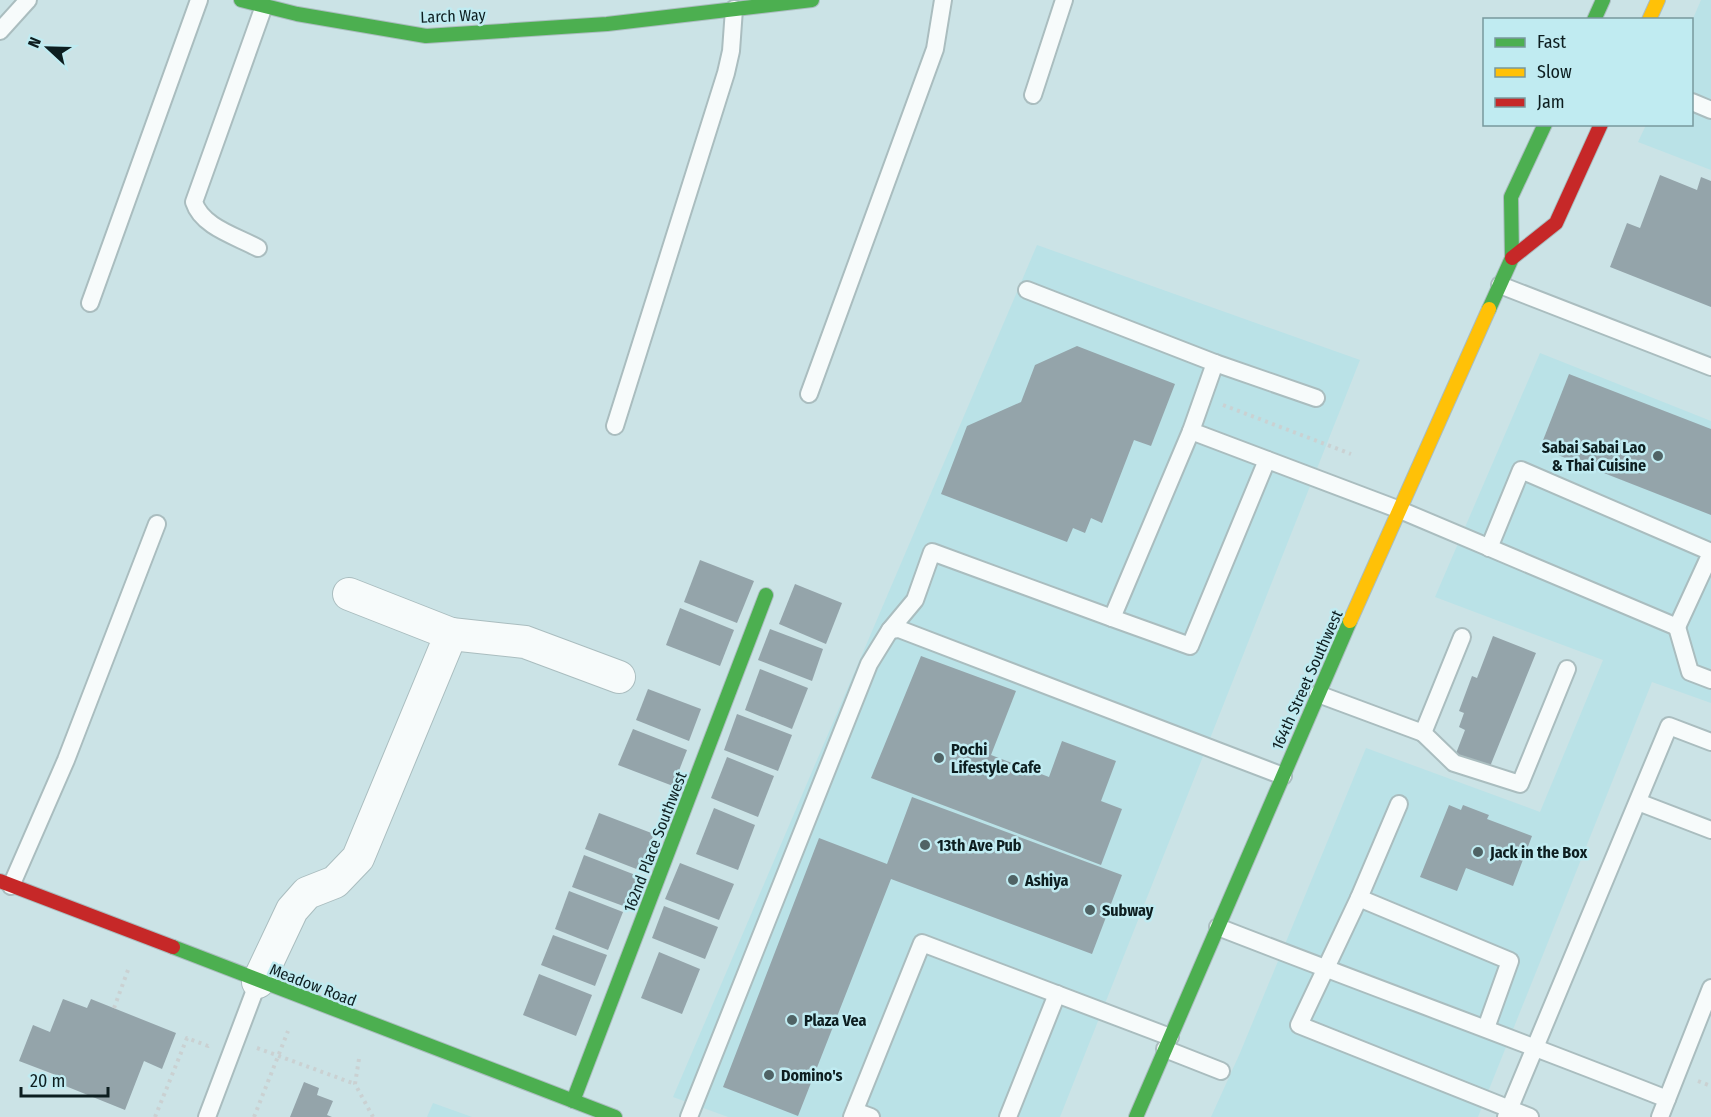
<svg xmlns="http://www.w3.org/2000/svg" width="1711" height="1117" font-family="'Fira Sans Condensed',sans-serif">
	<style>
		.built { fill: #bae2e7 }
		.building { fill: #94a4aa }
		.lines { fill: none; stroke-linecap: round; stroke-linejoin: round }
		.lane-casing { stroke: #aabdbf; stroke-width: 20 }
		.street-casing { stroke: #aabdbf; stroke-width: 34 }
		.fast-casing { stroke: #aabdbf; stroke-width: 16 }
		.slow-casing { stroke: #aabdbf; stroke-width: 16 }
		.jam-casing { stroke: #aabdbf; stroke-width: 16 }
		.path { stroke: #cad1d2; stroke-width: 4; stroke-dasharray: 3 4.5; stroke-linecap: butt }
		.lane { stroke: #f7fbfb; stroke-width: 16 }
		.street { stroke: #f7fbfb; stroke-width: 32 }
		.fast { stroke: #4caf50; stroke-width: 14 }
		.slow { stroke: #ffc107; stroke-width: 14 }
		.jam { stroke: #c62828; stroke-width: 14 }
		.poi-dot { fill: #506365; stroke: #c0ebf1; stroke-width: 2 }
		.labels { text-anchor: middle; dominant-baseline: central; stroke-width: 5; stroke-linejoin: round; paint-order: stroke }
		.street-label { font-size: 16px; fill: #0d1e20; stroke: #c0ebf1 }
		.poi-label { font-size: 16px; font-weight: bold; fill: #0d1e20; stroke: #c0ebf1; text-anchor: start }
	</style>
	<rect width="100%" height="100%" fill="#cbe3e6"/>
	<g class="built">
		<path d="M1701,0H1711V170L1638,142L1646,125L1692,124V21Z"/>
		<path d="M1037,245L1360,360L1060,1117H728L673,1097Z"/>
		<path d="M1540,353L1711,421V703L1652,682L1478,1117H1211L1240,1053L1366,748L1540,812L1603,660L1435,597Z"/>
		<path d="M433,1103L472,1117H427Z"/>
	</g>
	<g class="building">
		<path d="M1660,175L1697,190L1701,177L1711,181V307L1610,267L1627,223L1640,228Z"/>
		<path d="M1077,346L1175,384L1151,446L1134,440L1102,523L1091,518L1085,533L1073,528L1067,542L941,494L967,426L1021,402L1035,365Z"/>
		<path d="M1569,374L1711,429V515L1540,448Z"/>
		<path d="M700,560L754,581L737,623L684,602Z"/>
		<path d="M795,584L842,603L826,644L779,624Z"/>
		<path d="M680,608L734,630L720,666L666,645Z"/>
		<path d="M770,629L823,649L812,681L758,660Z"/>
		<path d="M1493,636L1536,653L1489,769L1455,756L1465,730L1459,727L1464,713L1459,711L1472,676L1477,678Z"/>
		<path d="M921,656L1016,691L991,755L1049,777L1062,741L1116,761L1101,801L1122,809L1101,865L871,778Z"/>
		<path d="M760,669L808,688L792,729L745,710Z"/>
		<path d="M648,689L701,709L689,741L636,720Z"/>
		<path d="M737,714L792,735L778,771L724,750Z"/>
		<path d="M633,729L687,750L673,786L618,765Z"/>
		<path d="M727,757L774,776L758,817L711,798Z"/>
		<path d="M912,797L1122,875L1092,954L891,879L798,1116L723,1087L819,838L887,864Z"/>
		<path d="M1449,805L1461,810L1463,805L1489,815L1487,819L1532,836L1513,886L1466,868L1457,891L1420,877Z"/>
		<path d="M714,808L755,825L738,870L696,854Z"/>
		<path d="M599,813L654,834L639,870L585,849Z"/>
		<path d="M584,855L638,876L626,907L572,887Z"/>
		<path d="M680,863L734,884L719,920L665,899Z"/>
		<path d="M569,891L623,912L608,950L555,929Z"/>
		<path d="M664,906L718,927L705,959L652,938Z"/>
		<path d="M553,935L607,955L595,986L541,965Z"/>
		<path d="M659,952L700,969L682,1014L641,998Z"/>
		<path d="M539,974L592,995L576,1036L523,1015Z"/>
		<path d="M63,999L87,1008L91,999L176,1033L162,1069L144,1061L125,1110L58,1083L61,1077L19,1061L33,1025L50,1032Z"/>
		<path d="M304,1082L319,1088L317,1095L333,1101L327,1115L332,1117H290Z"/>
	</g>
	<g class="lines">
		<defs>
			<g id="lane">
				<path d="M0,31L28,0"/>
				<path d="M1033,95L1064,0"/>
				<path d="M1692,102L1711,110"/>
				<path d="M258,248C236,236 202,227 194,202L264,6"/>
				<path d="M1500,285L1711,367"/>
				<path d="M1027,290L1215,363L1191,431L1400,510L1677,627L1711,553"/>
				<path d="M90,303L199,0"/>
				<path d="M1215,363L1316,398"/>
				<path d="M809,394L935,49L943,0"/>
				<path d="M615,426L726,73L731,51L734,9"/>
				<path d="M1489,548L1521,470L1711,552"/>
				<path d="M1112,618L1190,646L1267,460"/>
				<path d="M1677,627L1690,672L1711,680"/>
				<path d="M890,630L899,629L1283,776"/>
				<path d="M1318,694L1423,733L1462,637"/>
				<path d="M1423,733L1454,763L1520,784L1567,669"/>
				<path d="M1638,802L1711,830"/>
				<path d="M11,886L66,760L157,524"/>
				<path d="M1359,898L1399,804"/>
				<path d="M1218,927C1367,985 1518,1040 1667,1099"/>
				<path d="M1486,1028L1510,961L1359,898L1299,1025L1530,1117"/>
				<path d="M1165,1049L1221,1071"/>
				<path d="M855,1111L871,1117"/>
				<path d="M207,1117L258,982"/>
				<path d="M689,1117L869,664L890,630L915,600L932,552L1112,618L1191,431"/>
				<path d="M852,1117L922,943L1170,1037"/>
				<path d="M1008,1117L1057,994"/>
				<path d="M1506,1117L1669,726L1711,742"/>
				<path d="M1660,1117L1711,988"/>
			</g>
			<g id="street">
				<path d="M451,634L525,642L619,677"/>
				<path d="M258,982L292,910L307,893L335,882L358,858L451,634L349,594"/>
			</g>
			<g id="fast">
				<path d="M241,0L297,14L426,36L607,24L812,0"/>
				<path d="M1594,20L1603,0"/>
				<path d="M1489,309L1512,258L1511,197L1545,124"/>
				<path d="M173,947L615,1117"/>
				<path d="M573,1101L766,595"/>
				<path d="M1136,1117L1350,621"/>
			</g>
			<g id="slow">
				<path d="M1649,20L1658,0"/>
				<path d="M1350,621L1489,309"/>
			</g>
			<g id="jam">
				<path d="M1512,258L1556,223L1601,124"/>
				<path d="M0,881L173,947"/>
			</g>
		</defs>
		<use href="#lane" class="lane-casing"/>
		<use href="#street" class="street-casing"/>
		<use href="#fast" class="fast-casing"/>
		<use href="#slow" class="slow-casing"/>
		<use href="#jam" class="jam-casing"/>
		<g class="path">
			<path d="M1223,405L1351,454"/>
			<path d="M114,1008L128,970"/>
			<path d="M257,1048L355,1084"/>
			<path d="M359,1059L355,1084L373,1117"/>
			<path d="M1698,1081L1711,1086"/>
			<path d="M155,1117L187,1038L208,1046L209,1045"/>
			<path d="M254,1117L288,1031"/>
		</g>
		<use href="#lane" class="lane"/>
		<use href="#street" class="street"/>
		<use href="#fast" class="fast"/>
		<use href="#slow" class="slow"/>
		<use href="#jam" class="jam"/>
	</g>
	<g class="poi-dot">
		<circle cx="1658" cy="456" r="6"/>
		<circle cx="939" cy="758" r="6"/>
		<circle cx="925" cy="845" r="6"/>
		<circle cx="1478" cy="852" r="6"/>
		<circle cx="1013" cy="880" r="6"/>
		<circle cx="1090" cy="910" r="6"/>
		<circle cx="792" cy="1020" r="6"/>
		<circle cx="769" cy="1075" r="6"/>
	</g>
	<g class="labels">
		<g class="street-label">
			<text transform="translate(453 16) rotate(-2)">Larch Way</text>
			<text transform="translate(1307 680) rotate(-66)">164th Street Southwest</text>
			<text transform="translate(655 842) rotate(-69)">162nd Place Southwest</text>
			<text transform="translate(313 985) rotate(21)">Meadow Road</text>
		</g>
		<g class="poi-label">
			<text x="1646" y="447" text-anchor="end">Sabai Sabai Lao<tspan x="1646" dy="18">&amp; Thai Cuisine</tspan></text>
			<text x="951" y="749">Pochi<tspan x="951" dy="18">Lifestyle Cafe</tspan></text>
			<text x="937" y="845">13th Ave Pub</text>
			<text x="1490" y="852">Jack in the Box</text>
			<text x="1025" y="880">Ashiya</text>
			<text x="1102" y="910">Subway</text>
			<text x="804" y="1020">Plaza Vea</text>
			<text x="781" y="1075">Domino's</text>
		</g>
	</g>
	<rect x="1483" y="18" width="210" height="108" fill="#c0ebf1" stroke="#78999d" stroke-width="1.5"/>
	<rect x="1495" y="38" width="30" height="9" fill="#4caf50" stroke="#78999d" stroke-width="1.5"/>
	<text x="1537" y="48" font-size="18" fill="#0d1e20">Fast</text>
	<rect x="1495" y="68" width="30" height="9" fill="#ffc107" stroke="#78999d" stroke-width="1.5"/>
	<text x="1537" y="78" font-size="18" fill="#0d1e20">Slow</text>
	<rect x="1495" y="98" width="30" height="9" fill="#c62828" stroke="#78999d" stroke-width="1.5"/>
	<text x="1537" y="108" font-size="18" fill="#0d1e20">Jam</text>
	<g transform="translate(48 48) rotate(292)" stroke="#c0ebf1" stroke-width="4.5" paint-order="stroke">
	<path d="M0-4.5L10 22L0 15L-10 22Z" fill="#0d1e20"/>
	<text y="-9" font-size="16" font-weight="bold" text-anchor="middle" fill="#0d1e20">N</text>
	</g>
	<path d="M21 1087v9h87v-9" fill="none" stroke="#0d1e20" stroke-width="3"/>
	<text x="30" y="1087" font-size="18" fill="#0d1e20" stroke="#c0ebf1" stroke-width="4.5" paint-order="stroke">20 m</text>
</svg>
